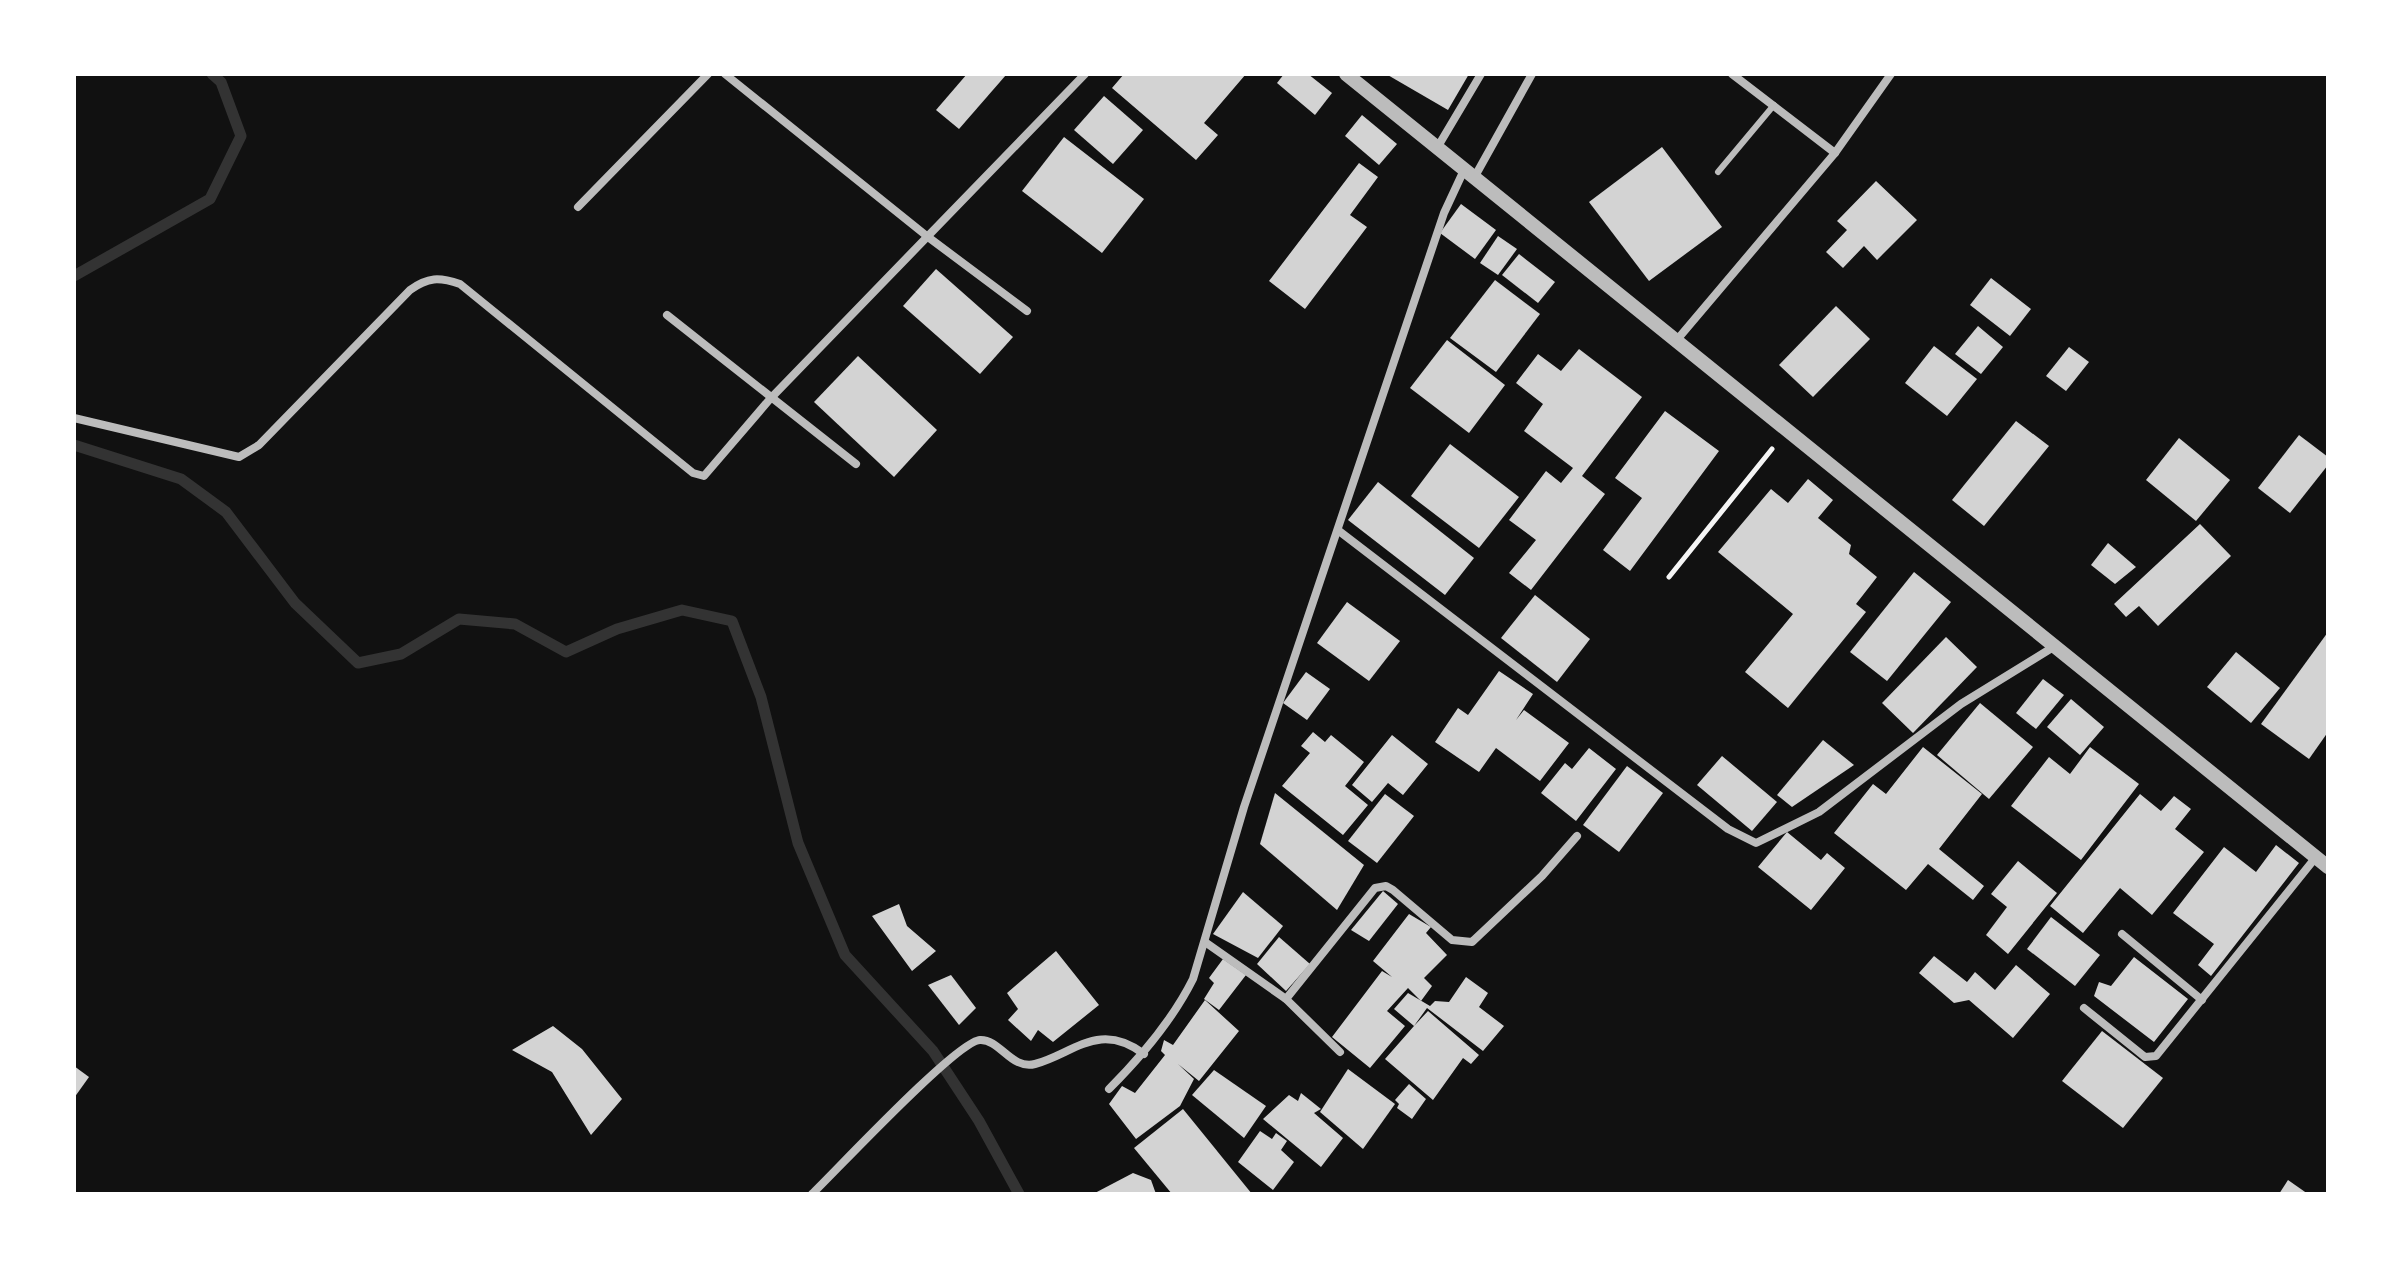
<svg xmlns="http://www.w3.org/2000/svg" width="2402" height="1268" font-family="Barlow,sans-serif">
	<style>
		.lines { fill: none; stroke-linecap: round; stroke-linejoin: round }
		.stream { stroke: #333; stroke-width: 11 }
		.building { fill: #d3d3d3 }
		.path { stroke: #f5f5f5; stroke-width: 5 }
		.service { stroke: #bcbcbc; stroke-width: 6 }
		.minor { stroke: #bcbcbc; stroke-width: 8 }
		.tertiary { stroke: #bcbcbc; stroke-width: 14 }
	</style>
	<rect width="100%" height="100%" fill="#111"/>
	<g class="lines">
		<g class="stream">
			<path d="M74,276L210,199L241,136L221,82L212,74"/>
			<path d="M74,445L181,479L226,512L295,603L358,663L401,654L459,619L515,624L566,652L617,629L682,610L732,621L761,697L798,843L845,955L933,1051L979,1121L1019,1194"/>
		</g>
	</g>
	<g class="building">
		<path d="M967,74L1006,75L959,129L936,110Z"/>
		<path d="M1124,74H1246L1204,123L1218,135L1196,160L1112,88Z"/>
		<path d="M1284,74H1308L1332,93L1315,115L1277,83Z"/>
		<path d="M1386,74H1469L1448,110Z"/>
		<path d="M1104,96L1143,130L1113,164L1074,130Z"/>
		<path d="M1362,115L1397,144L1379,165L1345,136Z"/>
		<path d="M1064,137L1144,199L1102,253L1022,191Z"/>
		<path d="M1662,147L1722,227L1649,281L1589,202Z"/>
		<path d="M1359,163L1378,177L1350,215L1367,227L1305,309L1269,281Z"/>
		<path d="M1876,181L1917,220L1877,260L1864,246L1843,268L1826,252L1847,230L1837,221Z"/>
		<path d="M1461,204L1496,230L1475,259L1440,233Z"/>
		<path d="M1498,236L1517,249L1498,275L1480,263Z"/>
		<path d="M1519,254L1555,282L1538,303L1502,275Z"/>
		<path d="M936,269L1013,337L980,374L903,306Z"/>
		<path d="M1991,278L2031,309L2010,336L1970,305Z"/>
		<path d="M1495,280L1540,314L1496,372L1450,338Z"/>
		<path d="M1836,306L1870,339L1813,397L1779,365Z"/>
		<path d="M1978,326L2003,347L1981,374L1955,354Z"/>
		<path d="M1447,340L1505,385L1469,433L1410,388Z"/>
		<path d="M1934,346L1977,379L1947,416L1905,383Z"/>
		<path d="M2069,347L2089,362L2066,391L2046,376Z"/>
		<path d="M1579,349L1642,397L1582,476L1605,494L1531,590L1509,573L1536,540L1509,520L1546,471L1561,483L1573,468L1524,431L1543,404L1516,383L1538,354L1561,371Z"/>
		<path d="M858,356L937,430L894,477L814,402Z"/>
		<path d="M1665,411L1719,451L1630,571L1603,550L1642,498L1615,478Z"/>
		<path d="M2016,421L2049,446L1984,526L1952,500Z"/>
		<path d="M2299,435L2328,457V465L2290,513L2258,488Z"/>
		<path d="M2179,438L2230,480L2196,521L2146,480Z"/>
		<path d="M1450,444L1519,497L1479,548L1411,496Z"/>
		<path d="M1808,479L1833,500L1818,518L1851,545L1849,554L1877,577L1856,604L1866,612L1788,708L1745,672L1793,614L1718,552L1771,489L1788,503Z"/>
		<path d="M1378,482L1474,558L1445,595L1348,520Z"/>
		<path d="M2200,524L2231,556L2158,626L2139,606L2126,617L2114,604Z"/>
		<path d="M2108,543L2136,567L2115,584L2091,565Z"/>
		<path d="M1914,572L1951,602L1887,681L1850,652Z"/>
		<path d="M1535,595L1590,639L1557,682L1501,638Z"/>
		<path d="M1347,602L1400,641L1369,681L1317,643Z"/>
		<path d="M2328,632V732L2309,759L2261,724Z"/>
		<path d="M1946,637L1977,667L1913,733L1882,703Z"/>
		<path d="M2236,652L2280,688L2251,723L2207,687Z"/>
		<path d="M1499,671L1533,694L1516,720L1524,710L1569,743L1540,781L1496,748L1479,772L1435,742L1458,708L1468,715Z"/>
		<path d="M1306,672L1330,689L1307,720L1283,703Z"/>
		<path d="M2043,679L2064,695L2036,729L2016,713Z"/>
		<path d="M2071,699L2104,727L2080,755L2047,727Z"/>
		<path d="M1980,703L2033,747L1989,799L1937,755Z"/>
		<path d="M1313,732L1325,742L1331,735L1364,762L1345,786L1368,805L1343,835L1282,786L1310,753L1301,746Z"/>
		<path d="M1392,735L1428,764L1403,795L1388,783L1372,802L1352,785Z"/>
		<path d="M1823,740L1854,765L1792,807L1777,795Z"/>
		<path d="M1923,747L1982,794L1939,849L1984,886L1973,900L1928,864L1906,890L1834,833L1873,784L1886,794Z"/>
		<path d="M2090,747L2139,784L2081,860L2011,806L2049,757L2070,774Z"/>
		<path d="M1589,748L1616,769L1576,821L1541,793L1565,763L1572,769Z"/>
		<path d="M1722,756L1777,802L1752,831L1697,785Z"/>
		<path d="M1627,766L1663,793L1619,852L1583,825Z"/>
		<path d="M1275,793L1364,865L1337,910L1260,844Z"/>
		<path d="M1385,794L1414,816L1377,863L1348,841Z"/>
		<path d="M2140,794L2161,811L2174,796L2191,809L2175,829L2204,852L2152,915L2120,888L2083,933L2050,906Z"/>
		<path d="M1787,832L1821,860L1827,853L1845,868L1811,910L1758,867Z"/>
		<path d="M2276,845L2299,863L2211,976L2198,965L2214,944L2173,913L2224,847L2256,872Z"/>
		<path d="M2018,861L2057,893L2008,954L1986,935L2007,907L1991,894Z"/>
		<path d="M1383,891L1398,904L1369,941L1351,930Z"/>
		<path d="M1243,892L1283,926L1258,958L1213,934Z"/>
		<path d="M899,904L907,926L936,951L912,971L872,916Z"/>
		<path d="M1409,914L1431,927L1426,933L1447,955L1424,978L1432,986L1421,1001L1408,988L1387,1011L1405,1026L1370,1068L1332,1037L1382,971L1392,977L1373,961Z"/>
		<path d="M2051,917L2100,955L2075,986L2027,949Z"/>
		<path d="M1279,937L1310,964L1286,991L1257,964Z"/>
		<path d="M1056,951L1099,1005L1053,1042L1038,1030L1031,1041L1008,1020L1018,1009L1007,993Z"/>
		<path d="M1934,956L1967,982L1975,972L1995,990L2016,965L2050,994L2013,1038L1969,1000L1954,1003L1919,973Z"/>
		<path d="M2134,957L2188,999L2154,1042L2094,996L2099,982L2111,986Z"/>
		<path d="M1223,959L1246,975L1219,1010L1204,999L1214,983L1209,978Z"/>
		<path d="M951,975L976,1008L959,1025L928,985Z"/>
		<path d="M1466,977L1488,993L1479,1007L1504,1026L1483,1051L1427,1008L1414,1026L1428,1011L1479,1055L1471,1064L1463,1058L1433,1100L1385,1059L1414,1026L1394,1009L1408,993L1430,1006L1435,1001L1449,1002Z"/>
		<path d="M1205,1000L1239,1031L1199,1081L1178,1064L1194,1079L1180,1106L1136,1139L1109,1104L1122,1086L1135,1093L1165,1055L1161,1051L1164,1040L1173,1045Z"/>
		<path d="M553,1026L582,1049L622,1099L591,1135L552,1072L512,1050Z"/>
		<path d="M2102,1031L2163,1078L2123,1128L2062,1081Z"/>
		<path d="M74,1066L89,1077L74,1098Z"/>
		<path d="M1348,1069L1395,1104L1363,1149L1320,1112Z"/>
		<path d="M1214,1070L1266,1106L1244,1138L1192,1095Z"/>
		<path d="M1409,1084L1426,1099L1412,1119L1397,1108L1399,1104L1395,1100Z"/>
		<path d="M1301,1093L1321,1109L1314,1113L1343,1138L1321,1167L1263,1119L1289,1095L1298,1101Z"/>
		<path d="M1183,1109L1252,1194H1172L1134,1148Z"/>
		<path d="M1260,1131L1272,1139L1276,1133L1287,1141L1281,1150L1294,1162L1273,1190L1238,1162Z"/>
		<path d="M1133,1173L1151,1180L1156,1194H1093Z"/>
		<path d="M2288,1180L2308,1194H2279Z"/>
	</g>
	<g class="lines">
		<path class="path" d="M1669,577L1772,449"/>
		<path class="service" d="M1718,172L1774,105"/>
		<g class="minor">
			<path d="M725,74L928,237L1027,311"/>
			<path d="M1732,74L1835,153"/>
			<path d="M1437,148L1481,74"/>
			<path d="M1474,178L1532,74"/>
			<path d="M578,207L708,74"/>
			<path d="M667,315L856,464"/>
			<path d="M1676,341L1835,153L1891,74"/>
			<path d="M74,418L239,457L259,445L410,290C428,277 439,277 460,284L693,473L704,476L770,399L1085,74"/>
			<path d="M1339,531L1728,829L1756,843L1819,812L1961,704L2055,646"/>
			<path d="M2122,934L2202,1000"/>
			<path d="M1205,942L1286,999L1340,1052"/>
			<path d="M1286,999L1375,888L1386,886L1393,890L1452,940L1472,942L1542,876L1577,836"/>
			<path d="M2084,1008L2145,1057L2156,1056L2316,857"/>
			<path d="M1109,1089C1142,1056 1172,1021 1193,979L1244,807L1444,213L1464,170"/>
			<path d="M812,1194C836,1171 957,1041 980,1040C1000,1039 1011,1070 1035,1064C1073,1054 1099,1020 1144,1054"/>
		</g>
		<path class="tertiary" d="M1346,74L2328,867"/>
	</g>
	<rect width="2402" height="1268" fill="none" stroke="#ffffff" stroke-width="152"/>
</svg>
